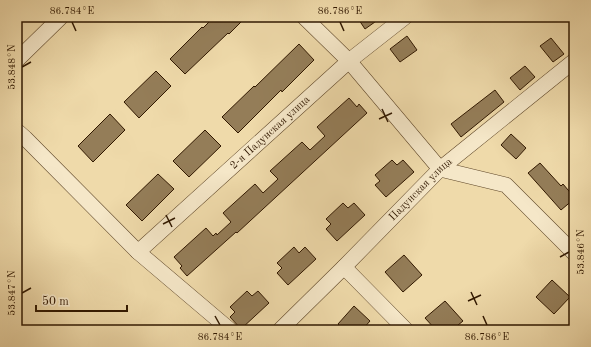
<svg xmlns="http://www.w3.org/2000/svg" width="591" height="347" font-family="'Old Standard TT',serif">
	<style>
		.building { fill: #947d58; stroke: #311800 }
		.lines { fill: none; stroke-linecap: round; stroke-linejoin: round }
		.minor-casing { stroke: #60482a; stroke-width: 16 }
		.minor { stroke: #f5e7c8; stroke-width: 15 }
		.ticks { fill: none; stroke: #311800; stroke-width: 1.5 }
		.labels { text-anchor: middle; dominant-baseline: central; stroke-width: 3; stroke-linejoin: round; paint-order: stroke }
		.street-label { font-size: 11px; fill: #311800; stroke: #f5e7c8 }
		.neatline { fill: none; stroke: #311800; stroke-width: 1.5 }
		.ticks-label { font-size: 10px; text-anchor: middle; fill: #311800 }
	</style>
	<rect width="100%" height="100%" fill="#efdaaa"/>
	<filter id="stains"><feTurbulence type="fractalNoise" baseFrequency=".005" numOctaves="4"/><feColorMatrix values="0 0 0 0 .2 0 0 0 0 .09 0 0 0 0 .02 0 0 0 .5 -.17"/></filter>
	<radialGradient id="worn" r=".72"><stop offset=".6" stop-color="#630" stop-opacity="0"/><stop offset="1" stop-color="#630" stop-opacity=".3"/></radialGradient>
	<g class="building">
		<path d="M214,17H246L229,34L228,33L185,74L170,59L202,27L203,28Z"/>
		<path d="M357,17H382L365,29Z"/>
		<path d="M407,36L417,50L400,62L390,49Z"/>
		<path d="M551,38L564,54L553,62L540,46Z"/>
		<path d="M299,44L314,60L282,92L281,90L238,133L222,117L254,86L255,87Z"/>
		<path d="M525,66L535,77L520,90L510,78Z"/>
		<path d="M156,71L171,86L139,118L124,102Z"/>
		<path d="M495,90L504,102L461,137L451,124Z"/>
		<path d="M349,98L357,107L359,104L367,113L237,233L236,232L187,276L180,268L182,266L174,257L206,228L213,236L216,233L217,235L231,222L223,213L255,184L263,193L278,179L270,171L302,142L310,150L325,136L317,127Z"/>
		<path d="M110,114L125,130L93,162L78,146Z"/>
		<path d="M205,130L221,146L189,177L173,161Z"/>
		<path d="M511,134L526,148L516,159L501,145Z"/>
		<path d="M392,160L397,165L403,160L414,172L386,197L375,185L380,181L375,175Z"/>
		<path d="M540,163L561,186L563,184L574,197V199L561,210L528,173Z"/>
		<path d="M158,174L174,189L142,221L126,205Z"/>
		<path d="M343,203L348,208L354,203L365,215L337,241L326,229L331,224L326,219Z"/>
		<path d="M294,247L299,253L305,247L316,259L288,285L277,273L282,268L277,263Z"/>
		<path d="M404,255L422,275L403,292L385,272Z"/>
		<path d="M552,280L570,297L554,314L536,297Z"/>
		<path d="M247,291L252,296L258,291L269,303L241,329L230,317L235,312L230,307Z"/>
		<path d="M445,301L463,321L452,330H436L425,318Z"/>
		<path d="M354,306L370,321L362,330H344L338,324Z"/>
	</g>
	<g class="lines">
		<defs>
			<g id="minor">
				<path d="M304,17L349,61L440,169L506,185L574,253"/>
				<path d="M17,60L61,17"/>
				<path d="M17,131L25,138L138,252L230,330"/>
				<path id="s1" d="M138,252L349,61L405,17"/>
				<path d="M344,267L406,330"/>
				<path id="s2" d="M280,330L344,267L440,169L574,61"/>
			</g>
		</defs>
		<use href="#minor" class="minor-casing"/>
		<use href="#minor" class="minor"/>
	</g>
	<path class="ticks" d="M72,22L76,31M340,22L344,31M22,67L31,62M382,109L388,122M379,119L392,113M166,215L172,227M163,224L175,218M560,257L569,252M471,292L477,305M22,293L31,288M468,301L481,295M215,316L220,325M483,316L487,325"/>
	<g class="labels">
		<g class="street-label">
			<text stroke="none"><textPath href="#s1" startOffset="178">2-я Падунская улица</textPath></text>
			<text stroke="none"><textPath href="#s2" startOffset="199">Падунская улица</textPath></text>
		</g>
	</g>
	<rect width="591" height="347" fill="none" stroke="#efdaaa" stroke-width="44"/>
	<path d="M36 305v6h91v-6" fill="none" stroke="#311800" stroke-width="2"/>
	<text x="42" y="305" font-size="12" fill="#311800" stroke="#f5e7c8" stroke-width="3" paint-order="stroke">50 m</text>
	<rect x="22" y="22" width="547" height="303" class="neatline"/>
	<g class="ticks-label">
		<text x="72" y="14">86.784°E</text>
		<text x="340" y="14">86.786°E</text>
		<text transform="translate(11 67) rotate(-90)" y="4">53.848°N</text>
		<text transform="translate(580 252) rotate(-90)" y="4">53.846°N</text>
		<text transform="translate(11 293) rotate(-90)" y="4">53.847°N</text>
		<text x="220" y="340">86.784°E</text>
		<text x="487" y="340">86.786°E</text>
	</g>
	<rect width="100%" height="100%" filter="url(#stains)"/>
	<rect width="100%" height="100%" fill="url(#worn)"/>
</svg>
